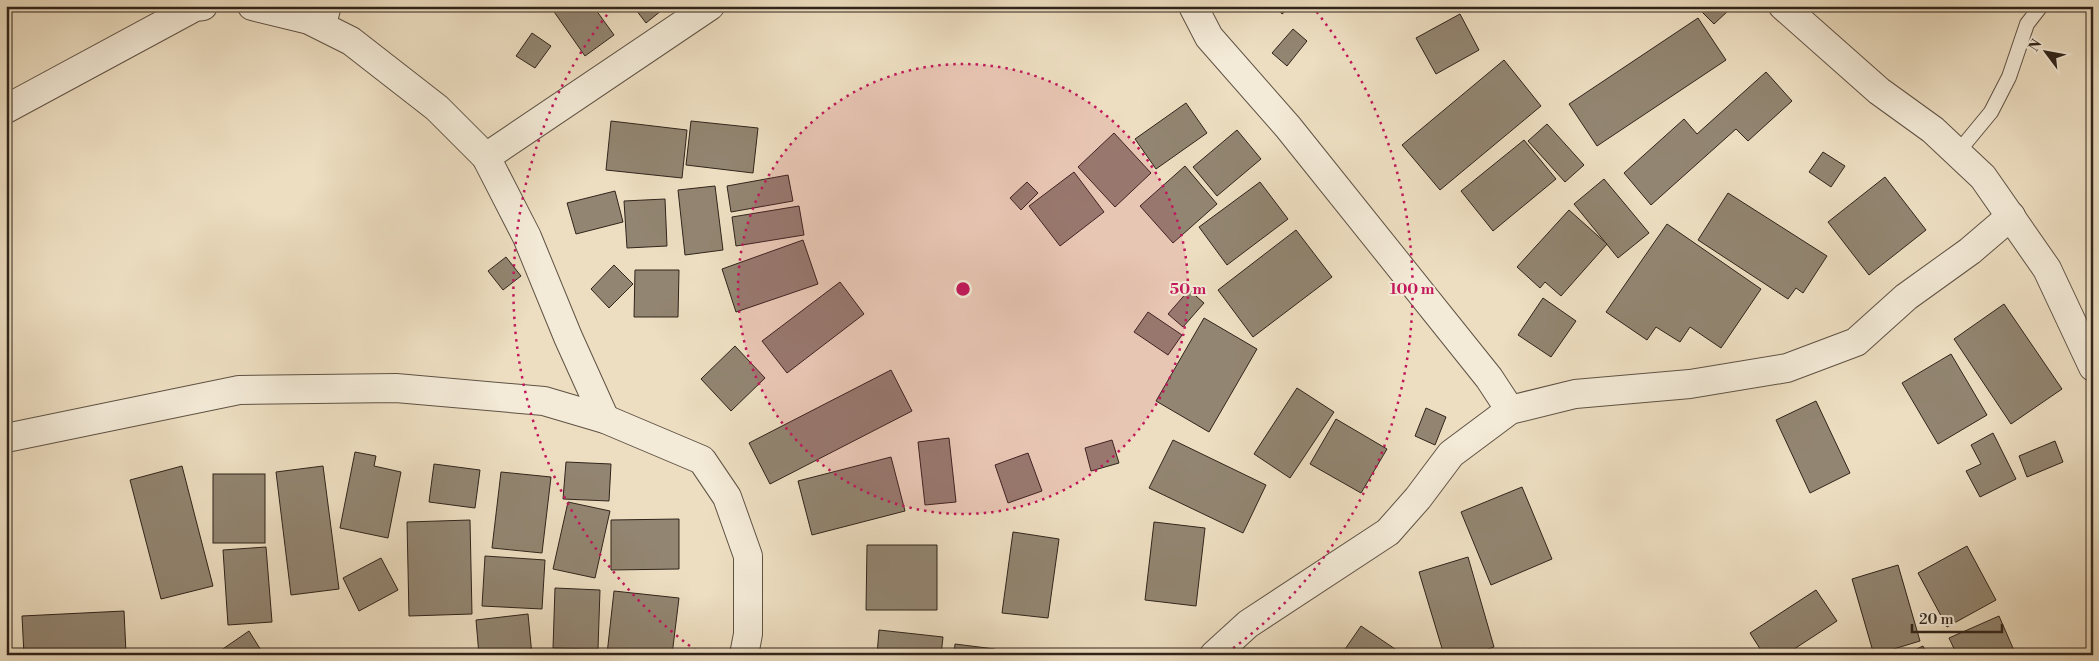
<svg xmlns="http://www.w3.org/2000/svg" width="2099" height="661" font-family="'Libre Bodoni',serif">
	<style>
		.building { fill: #928571; stroke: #30241b }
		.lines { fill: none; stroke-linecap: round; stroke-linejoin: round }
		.lane-casing { stroke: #5f5244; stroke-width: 16 }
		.street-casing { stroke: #5f5244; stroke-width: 30 }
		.lane { stroke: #f3ead7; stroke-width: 14 }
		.street { stroke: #f3ead7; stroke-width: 28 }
		.ring { fill: none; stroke: #c2185b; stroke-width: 2.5; stroke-dasharray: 2.5 5 }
		.centre { fill: #c2185b; stroke: #f3ead7; stroke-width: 2.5 }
		.ring-label { font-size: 15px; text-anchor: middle; font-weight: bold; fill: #c2185b; stroke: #f3ead7; stroke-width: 4; stroke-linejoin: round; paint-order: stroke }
	</style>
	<rect width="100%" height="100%" fill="#eddec1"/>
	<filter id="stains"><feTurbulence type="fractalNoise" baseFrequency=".004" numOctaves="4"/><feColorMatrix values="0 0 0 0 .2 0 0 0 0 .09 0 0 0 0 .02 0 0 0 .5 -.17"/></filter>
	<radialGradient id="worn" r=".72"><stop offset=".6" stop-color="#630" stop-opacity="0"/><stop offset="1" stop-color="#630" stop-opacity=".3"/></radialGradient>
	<g class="building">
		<path d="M550,6H601L596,10L614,35L585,56Z"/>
		<path d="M633,6H667L646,23Z"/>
		<path d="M1276,6H1292L1282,14Z"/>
		<path d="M1705,6H1727L1730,9L1714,24L1701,11Z"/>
		<path d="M1460,14L1479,50L1436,74L1416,38Z"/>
		<path d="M1698,18L1726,60L1597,146L1569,104Z"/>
		<path d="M1293,29L1307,41L1287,66L1272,53Z"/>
		<path d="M532,33L551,46L535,68L516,56Z"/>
		<path d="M1504,60L1541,106L1440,190L1402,145Z"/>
		<path d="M1766,72L1792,101L1748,141L1736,129L1651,205L1624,173L1684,119L1697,134Z"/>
		<path d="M1186,103L1207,133L1156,169L1135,139Z"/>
		<path d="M611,121L687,130L682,178L606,170Z"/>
		<path d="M691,121L758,128L753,173L686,165Z"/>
		<path d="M1547,124L1584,165L1565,182L1528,141Z"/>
		<path d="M1237,130L1261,159L1217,196L1193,167Z"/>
		<path d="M1114,133L1151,173L1115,207L1078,167Z"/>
		<path d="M1524,140L1556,179L1493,231L1461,191Z"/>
		<path d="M1823,152L1845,166L1831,187L1809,172Z"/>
		<path d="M1185,166L1217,204L1173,243L1140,206Z"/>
		<path d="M1074,172L1104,212L1060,246L1029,206Z"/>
		<path d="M788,175L793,201L731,212L727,186Z"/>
		<path d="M1885,177L1926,230L1869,275L1828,222Z"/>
		<path d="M1604,179L1649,233L1618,258L1574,204Z"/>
		<path d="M1027,182L1038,193L1021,210L1010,198Z"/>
		<path d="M1260,182L1288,219L1227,265L1199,227Z"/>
		<path d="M715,186L723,250L685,255L678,190Z"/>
		<path d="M615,191L623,222L576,234L567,203Z"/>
		<path d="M1728,193L1827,256L1803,293L1796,288L1788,299L1698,240Z"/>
		<path d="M665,199L667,246L627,248L624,201Z"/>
		<path d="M799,206L804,235L736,246L732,217Z"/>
		<path d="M1569,210L1607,244L1561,296L1545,282L1540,288L1517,267Z"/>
		<path d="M1667,224L1761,289L1721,348L1690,327L1680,342L1656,327L1647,340L1606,312Z"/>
		<path d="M1296,230L1332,277L1253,337L1218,290Z"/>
		<path d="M803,240L818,284L736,312L722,269Z"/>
		<path d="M506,257L521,276L503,290L488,271Z"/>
		<path d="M614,265L633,284L609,308L591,289Z"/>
		<path d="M635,270H679L678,317H634Z"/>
		<path d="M840,282L864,314L787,373L762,341Z"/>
		<path d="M1189,290L1204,303L1183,327L1168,314Z"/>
		<path d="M1543,298L1576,321L1551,357L1518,335Z"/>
		<path d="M2004,304L2062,389L2011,424L1954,339Z"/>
		<path d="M1148,312L1182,335L1168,355L1134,332Z"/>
		<path d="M1204,318L1257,349L1209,432L1156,401Z"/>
		<path d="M735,346L765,378L731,411L701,379Z"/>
		<path d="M1951,354L1987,415L1938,444L1902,383Z"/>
		<path d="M891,370L912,411L770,484L749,443Z"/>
		<path d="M1297,388L1334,412L1290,478L1254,454Z"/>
		<path d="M1816,401L1850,473L1810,493L1776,420Z"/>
		<path d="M1426,408L1446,417L1435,445L1415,436Z"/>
		<path d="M1336,419L1387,449L1361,493L1310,464Z"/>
		<path d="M1993,433L2016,479L1980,497L1966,471L1981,464L1971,445Z"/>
		<path d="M949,438L956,502L925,505L918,442Z"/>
		<path d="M1112,440L1119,463L1091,471L1085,448Z"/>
		<path d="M1173,440L1266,485L1243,533L1149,488Z"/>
		<path d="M2055,441L2063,462L2027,477L2019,456Z"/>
		<path d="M355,452L376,456L374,466L401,472L388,538L340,528Z"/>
		<path d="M1028,453L1042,491L1008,503L995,465Z"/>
		<path d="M891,457L905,511L812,535L798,481Z"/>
		<path d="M566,462L611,464L609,501L563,499Z"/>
		<path d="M434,464L480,470L475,508L429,502Z"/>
		<path d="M182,466L213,586L161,599L130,480Z"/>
		<path d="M323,466L339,589L291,595L276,472Z"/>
		<path d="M501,472L551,477L542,553L492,548Z"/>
		<rect x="213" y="474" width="52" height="69"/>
		<path d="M1522,487L1552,559L1491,585L1461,512Z"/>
		<path d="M568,502L610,511L595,578L553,569Z"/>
		<path d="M679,519V569L611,570V520Z"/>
		<path d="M470,520L472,614L409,616L407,522Z"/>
		<path d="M1154,522L1205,528L1196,606L1145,600Z"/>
		<path d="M1013,532L1059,539L1048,618L1002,613Z"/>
		<path d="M867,545H937V610H866Z"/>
		<path d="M1967,546L1996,600L1947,627L1918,573Z"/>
		<path d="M266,547L272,622L228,625L223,550Z"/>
		<path d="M485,556L545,560L542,609L482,606Z"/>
		<path d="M1468,557L1494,647L1470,655H1444L1419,572Z"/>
		<path d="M381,558L398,590L359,611L343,578Z"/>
		<path d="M1898,565L1920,641L1874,655L1852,579Z"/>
		<path d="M555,588L600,590L598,649L553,648Z"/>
		<path d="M1816,590L1837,621L1785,655H1764L1750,633Z"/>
		<path d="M614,591L679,598L672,655L607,654Z"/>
		<path d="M124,611L126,653L24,655L22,616Z"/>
		<path d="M528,614L532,655H479L476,620Z"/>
		<path d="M1999,616L2016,655H1957L1949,638Z"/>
		<path d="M1361,626L1404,655H1341Z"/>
		<path d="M879,630L943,637L941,655H877Z"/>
		<path d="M249,631L264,655H214Z"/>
		<path d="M955,644L995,649V655H954Z"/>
		<path d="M1923,646L1927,655H1904Z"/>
		<path d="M555,652L572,655H554Z"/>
	</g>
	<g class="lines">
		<defs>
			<g id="lane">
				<path d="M328,29L334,6"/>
				<path d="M1958,152L1991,112L2009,77L2027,24L2041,6"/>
			</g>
			<g id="street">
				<path d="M252,6L309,20L351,41L437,108L486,157L527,237L568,337L605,419"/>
				<path d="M1193,6L1209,37L1288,127L1489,378L1510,410"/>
				<path d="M1783,6L1879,91L1933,130L1983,177L2047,269L2093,367"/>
				<path d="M6,109L195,7L203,6"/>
				<path d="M486,157L710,6"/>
				<path d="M6,438L239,390L396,388L544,401L605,419L702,460L727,497L748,556V634L744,655"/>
				<path d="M1214,655L1248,624L1388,532L1418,498L1451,454L1510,410L1575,394L1690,384L1787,368L1856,342L1906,297L1970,251L2011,216"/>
			</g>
		</defs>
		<use href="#lane" class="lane-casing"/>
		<use href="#street" class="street-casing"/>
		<use href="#lane" class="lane"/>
		<use href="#street" class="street"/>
	</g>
	<circle cx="963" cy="289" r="225" fill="#c2185b" fill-opacity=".12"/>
	<g class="ring">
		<circle cx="963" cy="289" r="225"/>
		<path d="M702 655A449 449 0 0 1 614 6M1312 6A449 449 0 0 1 1224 655"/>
	</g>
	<circle cx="963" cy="289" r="8" class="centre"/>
	<g class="ring-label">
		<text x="1188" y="294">50 m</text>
		<text x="1412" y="294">100 m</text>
	</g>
	<rect width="2099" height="661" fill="none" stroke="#eddec1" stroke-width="25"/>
	<rect x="8" y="8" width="2084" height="646" fill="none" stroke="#30241b" stroke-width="2.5"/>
	<rect x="12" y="12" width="2074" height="636" fill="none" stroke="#30241b"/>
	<g transform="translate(2046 52) rotate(302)" stroke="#f3ead7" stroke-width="4" paint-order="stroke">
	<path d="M0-4L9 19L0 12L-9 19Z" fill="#30241b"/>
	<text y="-8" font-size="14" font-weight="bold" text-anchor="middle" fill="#30241b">N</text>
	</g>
	<path d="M1912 624v8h90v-8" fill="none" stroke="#30241b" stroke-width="2.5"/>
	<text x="1919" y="624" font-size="15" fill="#30241b" stroke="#f3ead7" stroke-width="4" paint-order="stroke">20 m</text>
	<rect width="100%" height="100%" filter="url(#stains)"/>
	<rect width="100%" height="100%" fill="url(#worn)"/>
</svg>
